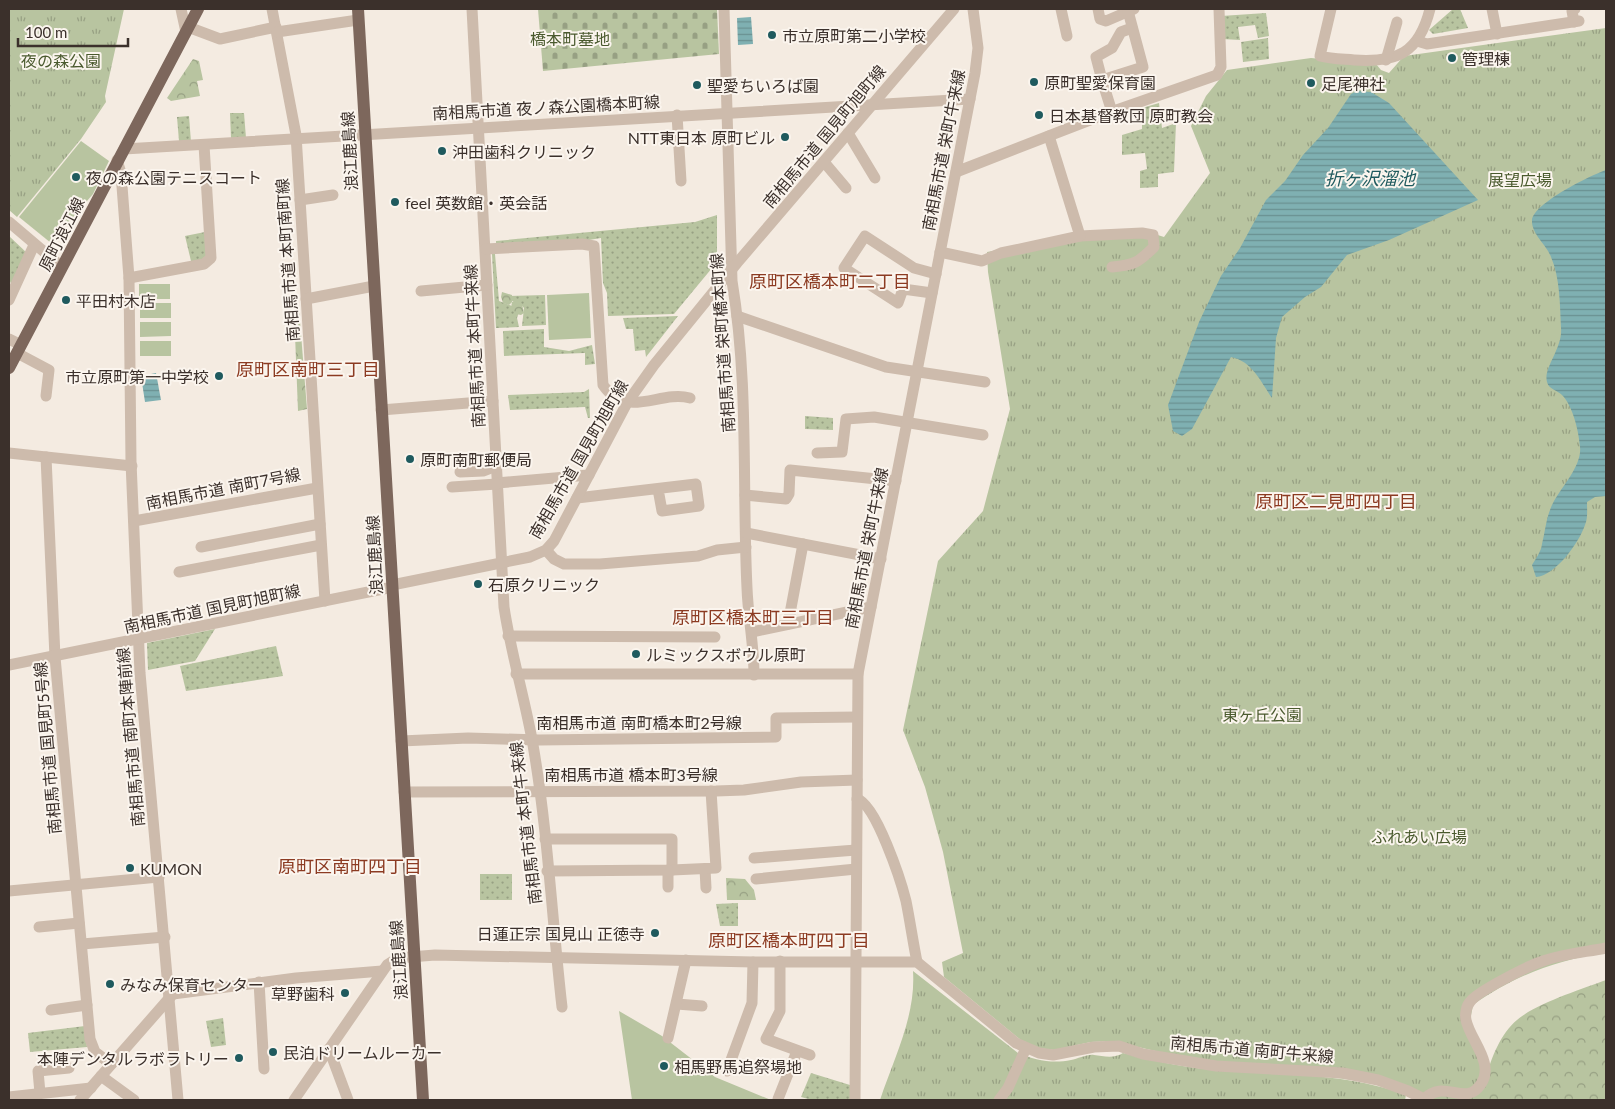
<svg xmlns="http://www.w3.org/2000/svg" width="1615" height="1109" font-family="Lato,'Noto Sans JP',sans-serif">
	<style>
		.grass { fill: url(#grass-dots) }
		.forest { fill: url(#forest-crowns) }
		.cemetery { fill: url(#cemetery-stones) }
		.park { fill: url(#park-tufts) }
		.garden { fill: #b8c4a0 }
		.water { fill: url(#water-rules) }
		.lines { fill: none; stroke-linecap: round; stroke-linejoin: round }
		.minor { stroke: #cdbbac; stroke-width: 11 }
		.major { stroke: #7d675c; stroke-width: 12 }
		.poi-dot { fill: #1f5a5e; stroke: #fbf5ee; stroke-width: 2 }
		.labels { text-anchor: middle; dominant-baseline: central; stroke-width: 4; stroke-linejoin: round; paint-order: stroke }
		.poi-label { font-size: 16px; fill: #3b302b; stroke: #fbf5ee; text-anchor: start }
		.park-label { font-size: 16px; fill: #4a5a2e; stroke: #fbf5ee }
		.street-label { font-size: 16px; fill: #3b302b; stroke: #fbf5ee }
		.water-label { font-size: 18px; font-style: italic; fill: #1f5a5e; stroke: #fbf5ee }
		.neighbourhood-label { font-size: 18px; fill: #8c3b22; stroke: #fbf5ee }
	</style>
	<defs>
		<pattern id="grass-dots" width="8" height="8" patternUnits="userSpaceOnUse" patternTransform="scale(1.25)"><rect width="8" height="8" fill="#b8c4a0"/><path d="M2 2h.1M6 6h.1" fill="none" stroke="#97a083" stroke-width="1.8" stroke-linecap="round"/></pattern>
		<pattern id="forest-crowns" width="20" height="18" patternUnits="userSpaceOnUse" patternTransform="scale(1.25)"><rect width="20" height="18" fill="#b8c4a0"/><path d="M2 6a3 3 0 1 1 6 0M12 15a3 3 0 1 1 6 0" fill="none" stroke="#97a083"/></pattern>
		<pattern id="cemetery-stones" width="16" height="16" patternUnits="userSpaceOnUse" patternTransform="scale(1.25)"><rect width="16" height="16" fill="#b8c4a0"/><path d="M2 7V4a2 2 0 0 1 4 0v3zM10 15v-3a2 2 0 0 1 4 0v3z" fill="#97a083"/></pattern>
		<pattern id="park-tufts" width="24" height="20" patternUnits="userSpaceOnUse" patternTransform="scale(1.25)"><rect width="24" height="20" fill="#b8c4a0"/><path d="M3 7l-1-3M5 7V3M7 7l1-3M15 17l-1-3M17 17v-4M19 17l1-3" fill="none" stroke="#97a083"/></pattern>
		<pattern id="water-rules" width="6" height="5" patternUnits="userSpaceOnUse" patternTransform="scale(1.25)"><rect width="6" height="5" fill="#7fb0b2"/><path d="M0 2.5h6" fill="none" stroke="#699091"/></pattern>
	</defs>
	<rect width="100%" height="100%" fill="#f4ebe1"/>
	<g class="grass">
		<path d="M1453,9H1460L1468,28L1433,34L1429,30Z"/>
		<path d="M1266,13L1269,36L1258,38L1255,25L1238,27L1240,40L1222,39L1221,16Z"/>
		<path d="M1268,38L1269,59L1243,62L1241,42Z"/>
		<path d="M1159,103L1162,128L1176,123L1174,172L1158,174V187L1140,188V171L1147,169L1145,153L1122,155V135L1142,129V108Z"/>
		<path d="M230,113H244L246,138H231Z"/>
		<path d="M189,116L191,142L179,141L177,117Z"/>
		<path d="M717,215V262L674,314L608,316L607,293L603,283L601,238L583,241L496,245V241L695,222Z"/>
		<path d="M205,232L207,256L201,261H191L185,236Z"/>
		<path d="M9,236L28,254L12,286L9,279Z"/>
		<path d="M492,254H495L499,301L520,309L517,318L519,327L496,328Z"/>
		<path d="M545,295L546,325L522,326L524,308L519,302L506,300V296Z"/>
		<path d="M678,316L646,357L645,350L635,351L633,329H626L623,318Z"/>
		<path d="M544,329V347L569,351L592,345L595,364L585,365V353L504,356L503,331Z"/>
		<path d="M589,389L590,418H588L585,407L510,410L508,395L584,392Z"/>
		<path d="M805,416L833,418V430L805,429Z"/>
		<path d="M215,629L195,661L148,670L147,643Z"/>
		<path d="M276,646L283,676L186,691L180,666Z"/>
		<rect x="480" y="874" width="32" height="26"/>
		<path d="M738,903V926H720L716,904Z"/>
		<path d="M223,1018L226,1045L211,1047L206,1021Z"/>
		<path d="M85,1026L87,1047L30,1052L28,1033Z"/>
		<path d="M811,1073L850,1085V1100H812L801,1097Z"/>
	</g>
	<g class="forest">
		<path d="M193,59L199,61L203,80L197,81L200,96L171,101L167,98Z"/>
		<path d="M502,292L512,295V302L517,299L522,304L524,313L521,315L516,314L511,308L512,302L509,305L503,303L501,297Z"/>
		<path d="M294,309H299L307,409L298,411Z"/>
		<path d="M726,878L745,879L754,890L756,900H727Z"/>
		<path d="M1606,980V1100H1437L1439,1094L1486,1078C1491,1058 1501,1033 1517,1020C1535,1004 1582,989 1606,980Z"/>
	</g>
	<path class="cemetery" d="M538,9H717L719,54L543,71Z"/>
	<g class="park">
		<path d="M9,9H124L105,96L106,102L81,139L17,217L9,210Z"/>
		<path d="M1606,28V952C1555,961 1515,975 1473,1005L1470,1021L1487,1062L1477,1095C1460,1103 1455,1093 1443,1097V1100H1435L1410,1088L1177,1056L1112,1041L1091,1042L1054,1050L1038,1048L1022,1041L944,977L942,962L963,953L943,852L925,787L903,730L938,561L983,511L1010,409L988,272L987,252L1053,240L1139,229L1164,237L1210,173L1191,126L1206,96L1227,70L1311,58L1376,64L1381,70L1389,73L1404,56Z"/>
		<path d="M913,971L1018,1053C1035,1060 1052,1064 1071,1060C1078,1059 1087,1054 1094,1055C1103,1056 1114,1059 1123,1053C1150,1060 1177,1066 1205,1069C1273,1076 1341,1071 1406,1095L1405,1100H880C894,1058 916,1016 913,971Z"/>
	</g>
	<g class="garden">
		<path d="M81,141L109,161L93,194L51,243L19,217Z"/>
		<rect x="139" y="284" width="31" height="15"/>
		<path d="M589,293L591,338L549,340L547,295Z"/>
		<rect x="140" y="303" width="31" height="15"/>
		<path d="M140,322H171V336L140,337Z"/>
		<rect x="140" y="341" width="31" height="15"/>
		<path d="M619,1011L662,1036L715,1077L771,1100H632Z"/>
	</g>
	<g class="water">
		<path d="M751,17L753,44L738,45L737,18Z"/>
		<path d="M1357,91L1371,92L1389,103L1478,200L1389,240L1347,255L1321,287L1305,297L1282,317L1276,338L1272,398C1261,382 1252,361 1231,357L1192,429L1182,436L1173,431L1168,405L1199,322L1221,276L1240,248L1266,200L1285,181L1303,155L1328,128L1351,94Z"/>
		<path d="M1606,170V496L1595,497L1587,502C1587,510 1588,518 1585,525C1579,543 1555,576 1536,577L1532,565C1536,558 1541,552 1542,544C1546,528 1546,516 1554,501C1563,485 1582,465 1580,447C1579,432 1573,407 1563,396C1558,390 1549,390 1547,382C1543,368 1563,348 1561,328C1560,306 1560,277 1551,257C1547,245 1531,234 1532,220C1534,203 1591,175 1606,170Z"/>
		<path d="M156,373L161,400L145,402L141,376Z"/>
	</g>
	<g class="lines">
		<g class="minor">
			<path d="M181,9L186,32"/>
			<path d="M272,9L296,135L325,601"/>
			<path d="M472,9L504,607C511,654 525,699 533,745C548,832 552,920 562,1007"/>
			<path d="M724,9L732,281C749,383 742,486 747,588C748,617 754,645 754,675"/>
			<path d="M1061,9L1067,36"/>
			<path d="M1098,9L1100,19L1106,21L1134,9"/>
			<path d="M1331,9L1320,56C1331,59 1343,59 1354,60C1397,63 1419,53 1430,9"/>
			<path d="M1492,9L1497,34"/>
			<path d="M1574,22L1572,11L1575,9"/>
			<path d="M188,27L220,39L276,27"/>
			<path d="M277,32L358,20"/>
			<path d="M1417,41L1427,44L1579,21"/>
			<path d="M1386,60L1397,22"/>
			<path d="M1102,80L1096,57L1112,48L1121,32L1132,28"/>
			<path d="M1112,112L1102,80L1143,67L1128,11"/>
			<path d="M677,115L681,181"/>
			<path d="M848,133L875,178"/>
			<path d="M124,149L970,99"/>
			<path d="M117,160L121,173L129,278L131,462L140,673L178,1100"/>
			<path d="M824,162L846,188"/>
			<path d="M956,172L1108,113L1217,75L1221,67L1219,9"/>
			<path d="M300,200L333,195"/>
			<path d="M9,222L62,267"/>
			<path d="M1080,236L1142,233L1153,235L1154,247C1138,263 1134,265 1112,267"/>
			<path d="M486,249L582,244L594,246L603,385C627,420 659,390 690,398"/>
			<path d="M940,252L982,261L1001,253L1080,236L1049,136"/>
			<path d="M129,278L204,264L211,258L204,145"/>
			<path d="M421,291L487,285"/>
			<path d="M932,293L903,289L898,303L844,268L865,236L914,268L936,274"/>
			<path d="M306,299L374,286"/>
			<path d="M9,300L34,245"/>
			<path d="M737,316L886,367L985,382"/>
			<path d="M9,339L21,345"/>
			<path d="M17,353L49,370L46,396"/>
			<path d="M381,410L493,401"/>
			<path d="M9,453L46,457L55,657L90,1039L95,1052L111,1064"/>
			<path d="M817,453L842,452L846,419L874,417L983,435"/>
			<path d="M46,457L132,466"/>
			<path d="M460,472L483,471L496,466"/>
			<path d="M497,483L589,475"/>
			<path d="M452,487L497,484"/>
			<path d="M745,495L786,499L789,494L790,470L896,481"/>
			<path d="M577,498L696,484L699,506L662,511L658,489"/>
			<path d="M134,521L317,488"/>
			<path d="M746,533L881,559"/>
			<path d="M201,547L320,524"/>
			<path d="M546,550L554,559L564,564H600L698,556L717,550L746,547"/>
			<path d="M179,572L321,545"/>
			<path d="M788,624L803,544"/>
			<path d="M752,632L871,607"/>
			<path d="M508,636L715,637"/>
			<path d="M9,665L388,588L397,584L530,557L546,550L554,541L627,403L654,365L737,263L954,9"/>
			<path d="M516,674H858"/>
			<path d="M401,741L468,738L539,740L776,737V718L857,717"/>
			<path d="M404,792L716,791L744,790L801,782L857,780"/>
			<path d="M857,799C876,804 901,881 906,901C910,921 913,942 917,962"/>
			<path d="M545,839H672V870"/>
			<path d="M754,858L856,850"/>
			<path d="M705,869L706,888"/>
			<path d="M547,871L672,870L716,868L711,791"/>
			<path d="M756,879L856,869"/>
			<path d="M668,887V870"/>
			<path d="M9,891L159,877"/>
			<path d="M39,927L79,923"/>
			<path d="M82,944L165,937"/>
			<path d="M780,961V1011L766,1039L810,1055"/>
			<path d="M259,982L264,1069"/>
			<path d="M677,1004L702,1006"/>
			<path d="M51,1010L87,1005"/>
			<path d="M668,1038L686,960"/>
			<path d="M329,1049L348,1100"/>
			<path d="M727,1071L752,1003L753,962"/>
			<path d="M101,1076L134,1100"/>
			<path d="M40,1093L38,1071L69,1068"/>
			<path d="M9,1097L91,1088"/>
			<path d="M778,1099L797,1051"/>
			<path d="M1424,1099C1445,1078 1465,1108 1481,1084C1495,1063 1470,1040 1466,1020C1465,1015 1466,1006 1470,1002C1476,992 1530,965 1543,961C1562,954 1586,952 1606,948"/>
			<path d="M80,1100L173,994L296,978L382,971"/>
			<path d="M294,1100L387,965L398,958L435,955L753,962H917L1016,1043L1039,1053L1053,1055L1094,1047L1119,1046L1143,1054L1216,1066L1343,1073L1378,1080L1408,1091L1426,1100"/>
			<path d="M855,1100L858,674L975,73L978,48L973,9"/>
			<path d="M999,1100L1008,1088L1026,1048"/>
		</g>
		<g class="major">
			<path d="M358,9L423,1100"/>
			<path d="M9,368L198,9"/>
		</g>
	</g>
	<g class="poi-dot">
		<circle cx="772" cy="35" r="5"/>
		<circle cx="1452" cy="58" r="5"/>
		<circle cx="1034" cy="82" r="5"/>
		<circle cx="1311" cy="83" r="5"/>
		<circle cx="697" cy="85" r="5"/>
		<circle cx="1039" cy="115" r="5"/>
		<circle cx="785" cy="137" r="5"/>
		<circle cx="442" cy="151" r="5"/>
		<circle cx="76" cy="177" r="5"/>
		<circle cx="395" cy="202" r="5"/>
		<circle cx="66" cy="300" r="5"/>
		<circle cx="219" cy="376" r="5"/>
		<circle cx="410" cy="459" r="5"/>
		<circle cx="478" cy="584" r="5"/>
		<circle cx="636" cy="654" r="5"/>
		<circle cx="130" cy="868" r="5"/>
		<circle cx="655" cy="933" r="5"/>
		<circle cx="110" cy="984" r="5"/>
		<circle cx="345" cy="993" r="5"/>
		<circle cx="273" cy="1052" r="5"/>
		<circle cx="239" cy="1058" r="5"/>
		<circle cx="664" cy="1066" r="5"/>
	</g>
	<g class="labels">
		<g class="poi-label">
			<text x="782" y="35">市立原町第二小学校</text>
			<text x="1462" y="58">管理棟</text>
			<text x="1044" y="82">原町聖愛保育園</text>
			<text x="1321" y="83">足尾神社</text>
			<text x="707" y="85">聖愛ちいろば園</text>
			<text x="1049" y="115">日本基督教団 原町教会</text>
			<text x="775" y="137" text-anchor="end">NTT東日本 原町ビル</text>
			<text x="452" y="151">沖田歯科クリニック</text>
			<text x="86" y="177">夜の森公園テニスコート</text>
			<text x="405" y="202">feel 英数館・英会話</text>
			<text x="76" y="300">平田村木店</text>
			<text x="209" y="376" text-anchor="end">市立原町第一中学校</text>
			<text x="420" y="459">原町南町郵便局</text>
			<text x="488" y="584">石原クリニック</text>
			<text x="646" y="654">ルミックスボウル原町</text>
			<text x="140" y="868">KUMON</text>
			<text x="645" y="933" text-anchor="end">日蓮正宗 国見山 正徳寺</text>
			<text x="120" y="984">みなみ保育センター</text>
			<text x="335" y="993" text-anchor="end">草野歯科</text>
			<text x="283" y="1052">民泊ドリームルーカー</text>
			<text x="229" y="1058" text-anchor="end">本陣デンタルラボラトリー</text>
			<text x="674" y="1066">相馬野馬追祭場地</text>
		</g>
		<g class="park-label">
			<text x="570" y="38">橋本町墓地</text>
			<text x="61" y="60">夜の森公園</text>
			<text x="1520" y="179">展望広場</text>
			<text x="1262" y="714">東ヶ丘公園</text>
			<text x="1419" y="836">ふれあい広場</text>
		</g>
		<g class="street-label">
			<text transform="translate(546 107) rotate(-3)">南相馬市道 夜ノ森公園橋本町線</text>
			<text transform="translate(824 136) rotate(-50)">南相馬市道 国見町旭町線</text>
			<text transform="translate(943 150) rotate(-79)">南相馬市道 栄町牛来線</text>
			<text transform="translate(349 151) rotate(-93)">浪江鹿島線</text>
			<text transform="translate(61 234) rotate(-63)">原町浪江線</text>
			<text transform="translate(287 260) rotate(-94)">南相馬市道 本町南町線</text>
			<text transform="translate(722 343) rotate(-94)">南相馬市道 栄町橋本町線</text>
			<text transform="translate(474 346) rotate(-93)">南相馬市道 本町牛来線</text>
			<text transform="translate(578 459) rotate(-60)">南相馬市道 国見町旭町線</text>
			<text transform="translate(223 488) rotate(-11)">南相馬市道 南町7号線</text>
			<text transform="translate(866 548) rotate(-79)">南相馬市道 栄町牛来線</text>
			<text transform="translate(374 555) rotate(-93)">浪江鹿島線</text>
			<text transform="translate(212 608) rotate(-12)">南相馬市道 国見町旭町線</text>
			<text x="639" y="722">南相馬市道 南町橋本町2号線</text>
			<text transform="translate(130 737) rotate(-95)">南相馬市道 南町本陣前線</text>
			<text transform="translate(47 748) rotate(-95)">南相馬市道 国見町5号線</text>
			<text x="631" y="774">南相馬市道 橋本町3号線</text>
			<text transform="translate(525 823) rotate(-97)">南相馬市道 本町牛来線</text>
			<text transform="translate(398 960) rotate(-94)">浪江鹿島線</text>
			<text transform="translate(1252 1049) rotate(5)">南相馬市道 南町牛来線</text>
		</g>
		<g class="water-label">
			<text x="1370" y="178">折ヶ沢溜池</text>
		</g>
		<g class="neighbourhood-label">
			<text x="830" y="281">原町区橋本町二丁目</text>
			<text x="308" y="369">原町区南町三丁目</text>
			<text x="1336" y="501">原町区二見町四丁目</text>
			<text x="753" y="617">原町区橋本町三丁目</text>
			<text x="350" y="866">原町区南町四丁目</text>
			<text x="789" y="940">原町区橋本町四丁目</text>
		</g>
	</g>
	<rect width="1615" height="1109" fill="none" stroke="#3b302b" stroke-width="20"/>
	<path d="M18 38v8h110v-8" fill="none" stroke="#3b302b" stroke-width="2.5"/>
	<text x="25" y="38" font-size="15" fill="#3b302b" stroke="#fbf5ee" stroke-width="4" paint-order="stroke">100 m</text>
</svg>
